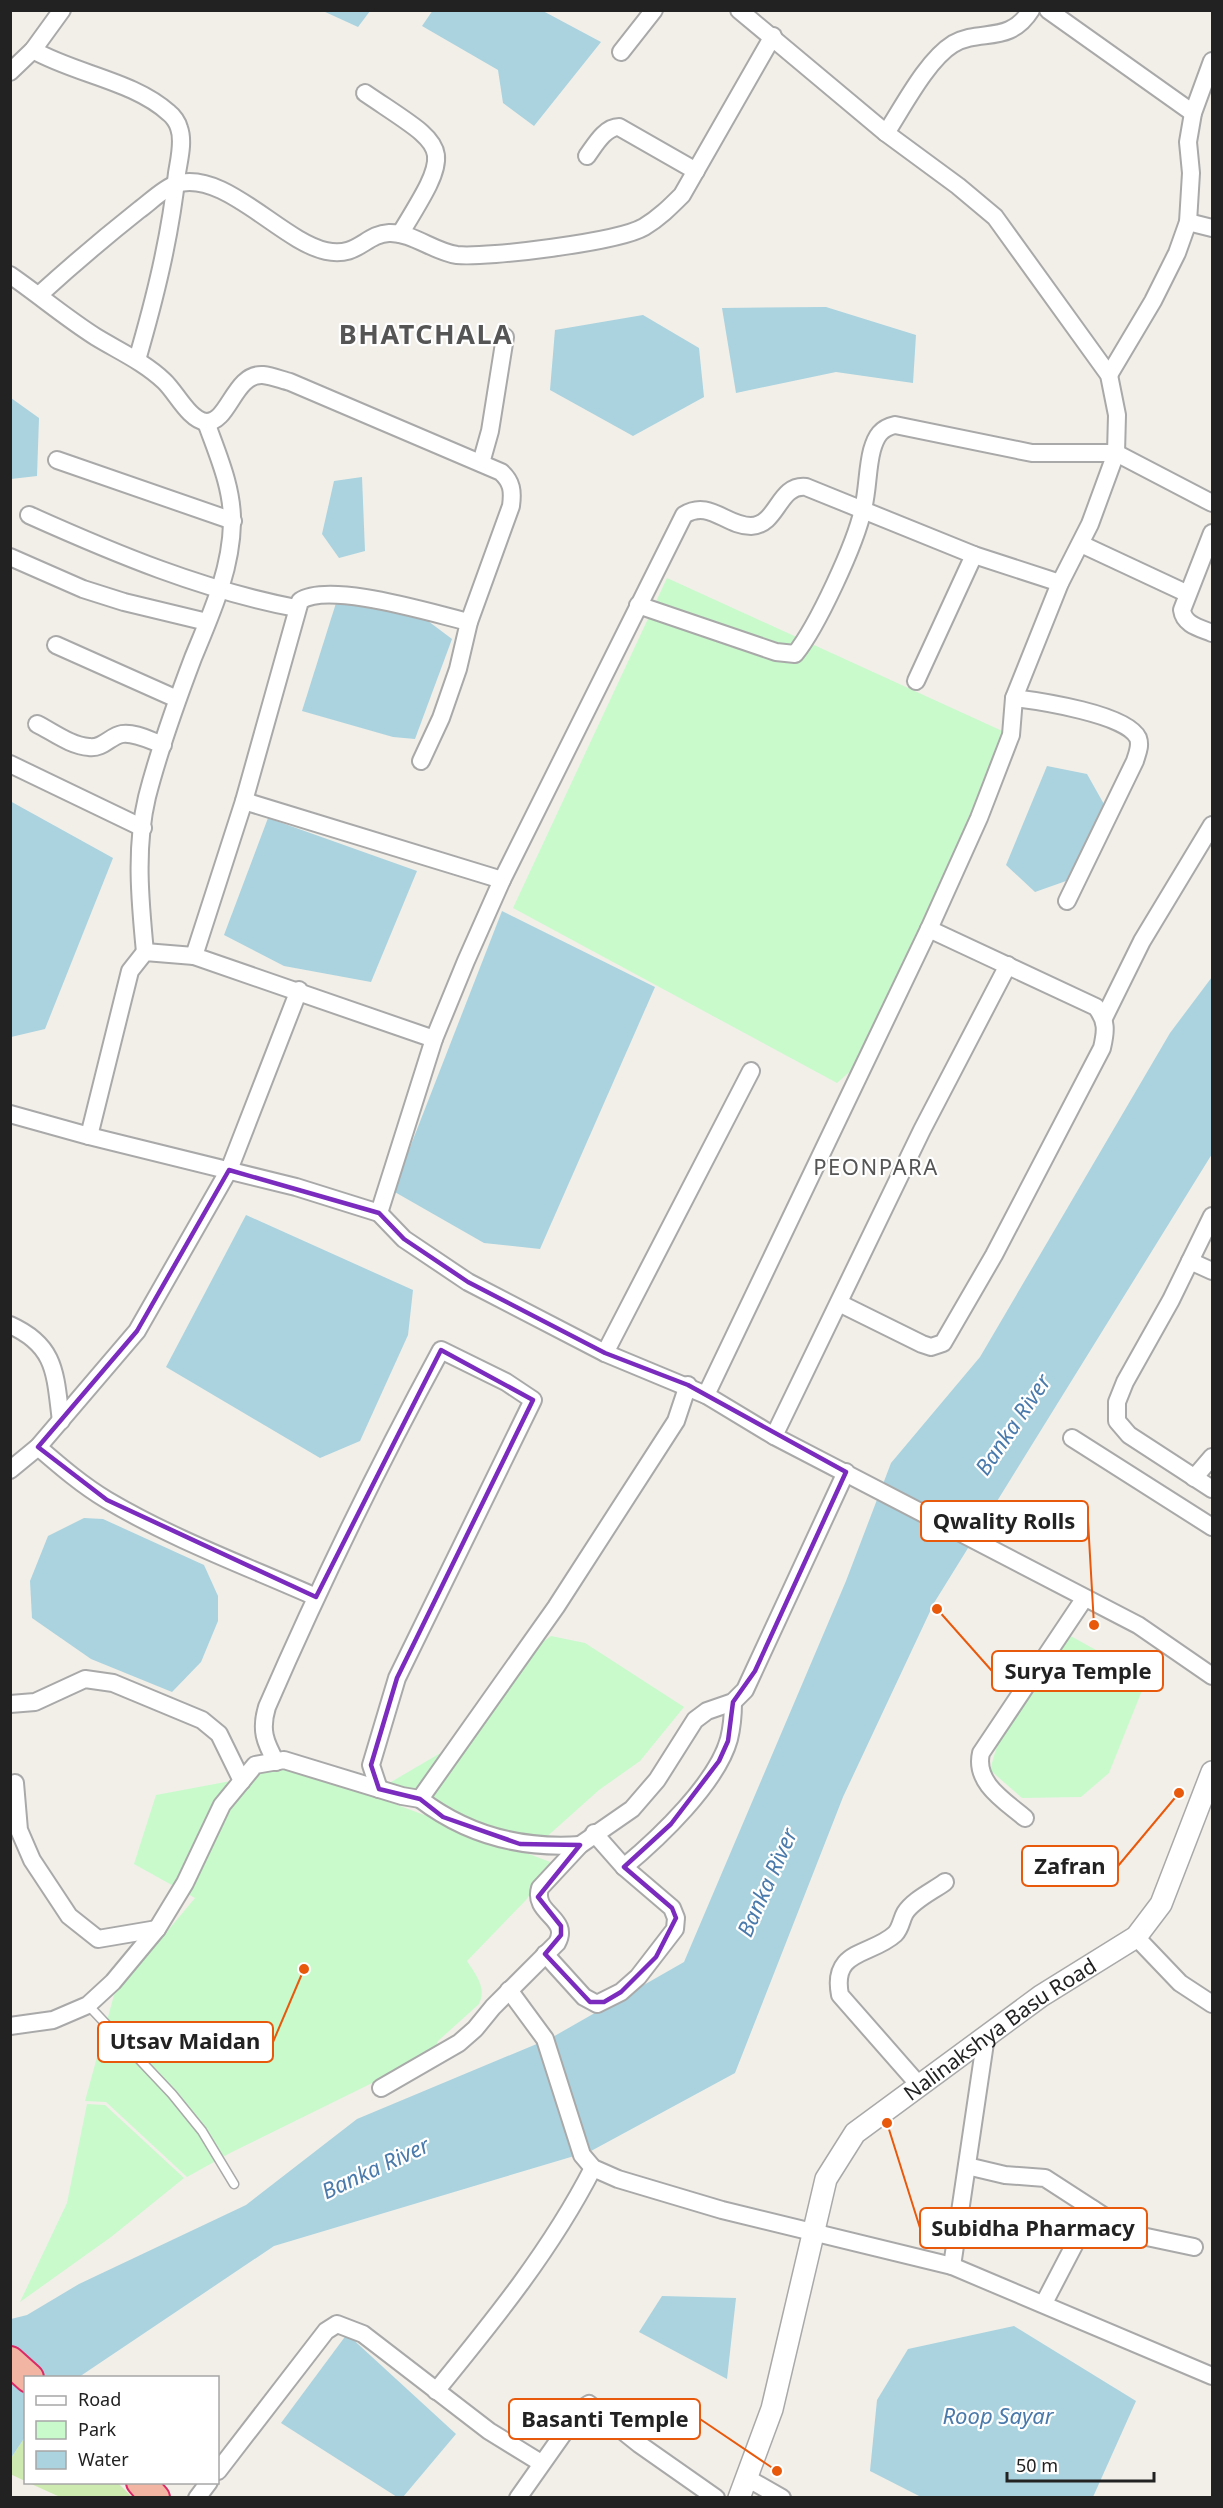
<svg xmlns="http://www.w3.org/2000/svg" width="1223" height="2508" font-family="'Noto Sans',sans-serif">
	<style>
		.grass { fill: #cdebb0 }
		.park { fill: #c8facc }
		.water { fill: #aad3df }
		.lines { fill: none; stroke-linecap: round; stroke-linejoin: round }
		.service-casing { stroke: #a9a9a9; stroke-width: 11 }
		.minor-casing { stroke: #a9a9a9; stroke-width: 20 }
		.tertiary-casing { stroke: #a9a9a9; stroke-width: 24 }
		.trunk-casing { stroke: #dc2a67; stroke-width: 32 }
		.service { stroke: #fff; stroke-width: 8 }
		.minor { stroke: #fff; stroke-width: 16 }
		.tertiary { stroke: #fff; stroke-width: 21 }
		.trunk { stroke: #f2b4a3; stroke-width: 28 }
		.marked { fill: none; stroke: #7b2cbf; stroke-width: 4.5; stroke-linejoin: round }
		.labels { text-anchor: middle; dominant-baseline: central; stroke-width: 4.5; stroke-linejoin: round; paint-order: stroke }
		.street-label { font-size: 21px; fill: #222; stroke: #fff }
		.neighbourhood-label { font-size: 22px; letter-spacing: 1.5px; fill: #555; stroke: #fff }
		.water-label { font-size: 22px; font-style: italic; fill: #4a7aab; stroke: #fff }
		.district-label { font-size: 27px; font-weight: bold; letter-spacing: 1.5px; fill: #555; stroke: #fff }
		.leader { fill: none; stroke: #e8590c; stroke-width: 2 }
		.callout-dot { fill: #e8590c; stroke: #fff; stroke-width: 2 }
		.callout { fill: #fff; stroke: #e8590c; stroke-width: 2 }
		.callout-label { font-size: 22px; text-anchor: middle; font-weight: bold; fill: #222 }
	</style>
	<rect width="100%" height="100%" fill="#f2efe9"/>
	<g class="grass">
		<path d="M25,2437V2481L10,2474L11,2458Z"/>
		<path d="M29,2483H118L132,2497H60Z"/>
	</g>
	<g class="park">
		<path d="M667,578L1011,735L865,1058L837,1083L513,908Z"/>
		<path d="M1056,1628L1147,1678L1109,1773L1081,1797L1022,1798L990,1770C1005,1717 1021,1672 1056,1628Z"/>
		<path d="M551,1636L585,1643L684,1707L640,1761L599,1790L533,1849L379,1789L461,1741L515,1662Z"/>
		<path d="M290,1765L553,1863L526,1900L467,1961C476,1975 487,1988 479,2004L438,2041L433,2053L230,2153L187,2177L106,2102L85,2101L114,1995L195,1898L134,1864L156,1795L252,1777L257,1772Z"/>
		<path d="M87,2104L105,2105L184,2178L111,2237L20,2302L67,2203Z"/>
	</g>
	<g class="water">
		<path d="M433,10L543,11L601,42L534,126L503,103L498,70L422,26Z"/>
		<path d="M323,11H370L358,27Z"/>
		<path d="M826,307L916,335L913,383L836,372L736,393L722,308Z"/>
		<path d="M643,315L699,348L704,397L633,436L550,390L555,330Z"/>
		<path d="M11,398L39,418L37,476L11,479Z"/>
		<path d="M362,477L365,551L339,558L322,534L334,481Z"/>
		<path d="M336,603L420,615L452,639L415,739L393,737L302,711Z"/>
		<path d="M1047,766L1087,774L1105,806L1066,881L1035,892L1006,865Z"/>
		<path d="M10,801L113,858L45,1029L11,1037Z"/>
		<path d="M268,818L417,871L371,982L284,966L224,935Z"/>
		<path d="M502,911L655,987L540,1249L484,1243L393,1191Z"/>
		<path d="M1212,977V1154L934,1603L843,1797L735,2073L591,2151L274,2246L79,2377L26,2378L25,2437L11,2458V2319L27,2315L79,2284L246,2205L357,2119L551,2038L684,1962L846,1581L891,1463L980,1357L1170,1033Z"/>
		<path d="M246,1215L413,1290L408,1335L360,1441L320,1458L166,1367Z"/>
		<path d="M84,1518L103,1519L204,1565L218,1596V1621L201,1662L172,1692L91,1659L32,1618L30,1581L48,1536Z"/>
		<path d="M662,2296L736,2298L727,2379L639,2332Z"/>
		<path d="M1014,2326L1136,2401L1093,2497H921L870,2471L877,2400L908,2349Z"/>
		<path d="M347,2334L456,2434L403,2497H397L281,2423Z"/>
	</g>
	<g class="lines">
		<defs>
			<path id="service" d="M88,2005L172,2094L202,2131L234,2184"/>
			<g id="minor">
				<path d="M1048,10L1193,113"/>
				<path d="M33,50C75,74 134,81 169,113C173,116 178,123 179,128C184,141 179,160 177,173C170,238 155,298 137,360"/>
				<path d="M621,52L654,10"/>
				<path d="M10,72L33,50L62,10"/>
				<path d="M365,93C449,150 456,143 400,234"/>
				<path d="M886,133C903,107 927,60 953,44C981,28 1009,45 1031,10"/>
				<path d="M587,156C595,145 605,127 619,127L696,171"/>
				<path d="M1188,222L1212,228"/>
				<path d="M10,275C39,295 66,318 96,337C119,351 144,362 164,381C176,392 189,420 206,422C229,423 234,373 263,375C272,376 282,380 290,382L501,472C512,482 513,491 511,506L469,622L458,669L441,718L421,761"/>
				<path d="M39,295C72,265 105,237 139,210C150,202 164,188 176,184C224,169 281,241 326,251C358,258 365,234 389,233C412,232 434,252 457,255C488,258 618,242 644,227C659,218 670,207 682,195L773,36"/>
				<path d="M1109,375L1153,301L1177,253L1188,222L1191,173L1188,142L1193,113L1212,61"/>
				<path d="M57,460L233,521"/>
				<path d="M481,463L490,431L505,337"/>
				<path d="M29,515C116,554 202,590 296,608"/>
				<path d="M1212,533L1182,610C1184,625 1200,628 1212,633"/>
				<path d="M1081,544L1186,593"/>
				<path d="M10,557L83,589L124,602L207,622"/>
				<path d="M638,605L776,652L795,654C817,627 856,543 863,509C868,489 867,469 872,450C876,436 881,428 895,425L1032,453H1116L1212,503"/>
				<path d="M56,645L177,699"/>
				<path d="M916,681L974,555"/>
				<path d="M1014,698C1039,701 1127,714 1138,738C1141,746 1137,754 1135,761L1067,901"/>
				<path d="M37,724C53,732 71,746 89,747C103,749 110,736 122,734C135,732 151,741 163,745"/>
				<path d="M10,764L143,828"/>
				<path d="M244,801L502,880"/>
				<path d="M145,952C140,901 135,847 147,797C159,750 176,703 193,658C211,614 231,571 232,523C233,488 217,453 206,422"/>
				<path d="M1104,1018L1142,941L1212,825"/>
				<path d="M434,1039L194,956L244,801L300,601C329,581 434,614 469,622"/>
				<path d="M10,1114L89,1136L296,1187L379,1213L404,1239L468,1282L605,1353L706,1395L774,1436L1138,1625L1212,1676"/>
				<path d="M89,1136L130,971L145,952L194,956"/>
				<path d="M379,1213L434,1039L466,961L502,880L684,515C709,499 726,526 751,526C778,525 778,484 806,487L974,555L1060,583"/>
				<path d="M1212,1216L1171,1300L1125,1382L1117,1402V1421L1129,1435L1212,1489"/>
				<path d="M1190,1261L1212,1271"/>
				<path d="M839,1303L922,1344L931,1347L943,1343L994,1255L1102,1048C1106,1031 1107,1021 1096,1007L929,929"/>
				<path d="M10,1325C57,1346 55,1375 61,1421"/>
				<path d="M605,1353L751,1071"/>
				<path d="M706,1395L929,929L979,818L1011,735L1014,698L1060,583L1090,524L1116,453L1117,415L1109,375L995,217L958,186L886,133L739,10"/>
				<path d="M774,1436L922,1130L1008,965"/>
				<path d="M1072,1438L1212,1527"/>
				<path d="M38,1447C60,1466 82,1485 107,1500C173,1539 246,1566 316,1597"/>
				<path d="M10,1470L38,1447L137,1331L229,1170L299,990"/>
				<path d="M1194,1478L1212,1457"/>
				<path d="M10,1704L35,1702L85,1679L113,1683L202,1720L219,1734L242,1781"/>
				<path d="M276,1762C265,1742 260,1730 267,1707C320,1585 378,1466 441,1350L506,1382L533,1400L397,1678L371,1765L379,1789"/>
				<path d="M15,1783L19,1830L32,1860L69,1916L98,1939L157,1929"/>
				<path d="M420,1799C467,1835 521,1849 580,1845"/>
				<path d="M1025,1818C1005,1801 974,1783 981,1753L1084,1599"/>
				<path d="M624,1867C659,1838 717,1783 729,1739C732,1727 733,1714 733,1702"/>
				<path d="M1136,1937L1180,1983L1212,2004"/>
				<path d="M545,1954L584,1997L597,2004L621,1992L638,1977L675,1929L676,1918L672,1908L624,1867L594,1833"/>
				<path d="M509,1990L545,2039L582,2155L593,2168L618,2179L722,2210L952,2266L1212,2376"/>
				<path d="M10,2026L53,2020L88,2005L113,1982L157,1929L185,1883L222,1805L255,1765L284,1760L402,1796L420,1799L556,1607L676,1421L688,1385"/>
				<path d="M919,2085L840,1995C831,1949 871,1956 895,1934C901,1928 901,1920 905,1913C913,1900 933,1891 945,1882"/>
				<path d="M381,2088L459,2043L475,2029L493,2007L557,1943C571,1918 532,1914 540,1888L580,1845L632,1809L657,1780L695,1720L707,1711L733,1702L745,1690L846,1472"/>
				<path d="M967,2166L1005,2175L1045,2178L1116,2224L1142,2236L1194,2247"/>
				<path d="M952,2266L986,2036"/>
				<path d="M1044,2303L1093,2209"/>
				<path d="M436,2391C494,2320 551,2250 593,2168"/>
				<path d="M218,2471L326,2331L337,2324L363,2334L489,2431L541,2463"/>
				<path d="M747,2478L782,2498"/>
				<path d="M197,2498L209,2482"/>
				<path d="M518,2498L580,2410L589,2404L639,2444L716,2498"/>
			</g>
			<g id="tertiary">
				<path id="s1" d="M739,2498L772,2409L826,2179L855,2133L1041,1996L1136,1937L1161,1904L1212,1772"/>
			</g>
			<g id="trunk">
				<path d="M10,2361L29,2378"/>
				<path d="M141,2482L155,2498"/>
			</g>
		</defs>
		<use href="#service" class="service-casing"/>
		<use href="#minor" class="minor-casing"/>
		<use href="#tertiary" class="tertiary-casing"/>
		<use href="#trunk" class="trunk-casing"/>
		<use href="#service" class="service"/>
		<use href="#minor" class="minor"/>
		<use href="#tertiary" class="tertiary"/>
		<use href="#trunk" class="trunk"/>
	</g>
	<path class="marked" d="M229,1170L379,1213L404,1239L468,1282L605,1353L688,1385L846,1472L755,1671L733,1702L728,1741L719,1761L671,1824L624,1867L672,1908L676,1918L656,1957L621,1992L604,2002H590L545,1954L561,1935V1926L538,1897L580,1845L520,1844L443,1817L420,1799L379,1789L371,1765L397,1678L533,1400L441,1350L316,1597L107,1500L38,1447L137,1331Z"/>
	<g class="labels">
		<g class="street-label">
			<text stroke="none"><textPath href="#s1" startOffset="564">Nalinakshya Basu Road</textPath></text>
		</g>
		<g class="neighbourhood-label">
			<text x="876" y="1166">PEONPARA</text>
		</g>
		<g class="water-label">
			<text transform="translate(1012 1424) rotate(-56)">Banka River</text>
			<text transform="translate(766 1882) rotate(-66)">Banka River</text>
			<text transform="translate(375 2167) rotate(-25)">Banka River</text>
			<text x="998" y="2415">Roop Sayar</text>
		</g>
		<g class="district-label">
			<text x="426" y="333">BHATCHALA</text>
		</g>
	</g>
	<path class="leader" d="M1094 1625L1088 1521M937 1609L992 1671M1179 1793L1118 1866M304 1969L273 2042M887 2123L920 2228M777 2471L700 2419"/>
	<g class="callout-dot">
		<circle cx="1094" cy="1625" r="6"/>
		<circle cx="937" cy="1609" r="6"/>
		<circle cx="1179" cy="1793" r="6"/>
		<circle cx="304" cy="1969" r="6"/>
		<circle cx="887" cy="2123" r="6"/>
		<circle cx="777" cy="2471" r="6"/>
	</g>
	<g class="callout">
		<rect x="921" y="1501" width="167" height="40" rx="6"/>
		<rect x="992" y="1651" width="171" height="40" rx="6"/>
		<rect x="1022" y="1846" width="96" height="40" rx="6"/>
		<rect x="98" y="2022" width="175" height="40" rx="6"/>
		<rect x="920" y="2208" width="227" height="40" rx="6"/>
		<rect x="509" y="2399" width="191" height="40" rx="6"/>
	</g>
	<g class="callout-label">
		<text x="1004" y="1529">Qwality Rolls</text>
		<text x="1078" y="1679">Surya Temple</text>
		<text x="1070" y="1874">Zafran</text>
		<text x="185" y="2049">Utsav Maidan</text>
		<text x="1033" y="2236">Subidha Pharmacy</text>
		<text x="605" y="2427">Basanti Temple</text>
	</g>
	<rect width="1223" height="2508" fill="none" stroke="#222222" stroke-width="24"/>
	<rect x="24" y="2376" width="195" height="108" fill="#ffffff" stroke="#a7a7a7" stroke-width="1.5"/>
	<rect x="36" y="2396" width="30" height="9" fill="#ffffff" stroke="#a7a7a7" stroke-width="1.5"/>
	<text x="78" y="2406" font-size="18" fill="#222222">Road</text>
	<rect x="36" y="2421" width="30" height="18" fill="#c8facc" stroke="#a7a7a7" stroke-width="1.5"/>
	<text x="78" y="2436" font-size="18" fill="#222222">Park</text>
	<rect x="36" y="2451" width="30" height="18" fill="#aad3df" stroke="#a7a7a7" stroke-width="1.5"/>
	<text x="78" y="2466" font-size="18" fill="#222222">Water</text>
	<path d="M1007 2472v9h147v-9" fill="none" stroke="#222222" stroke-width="3"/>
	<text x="1016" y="2472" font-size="18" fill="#222222" stroke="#ffffff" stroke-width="4.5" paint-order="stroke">50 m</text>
</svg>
